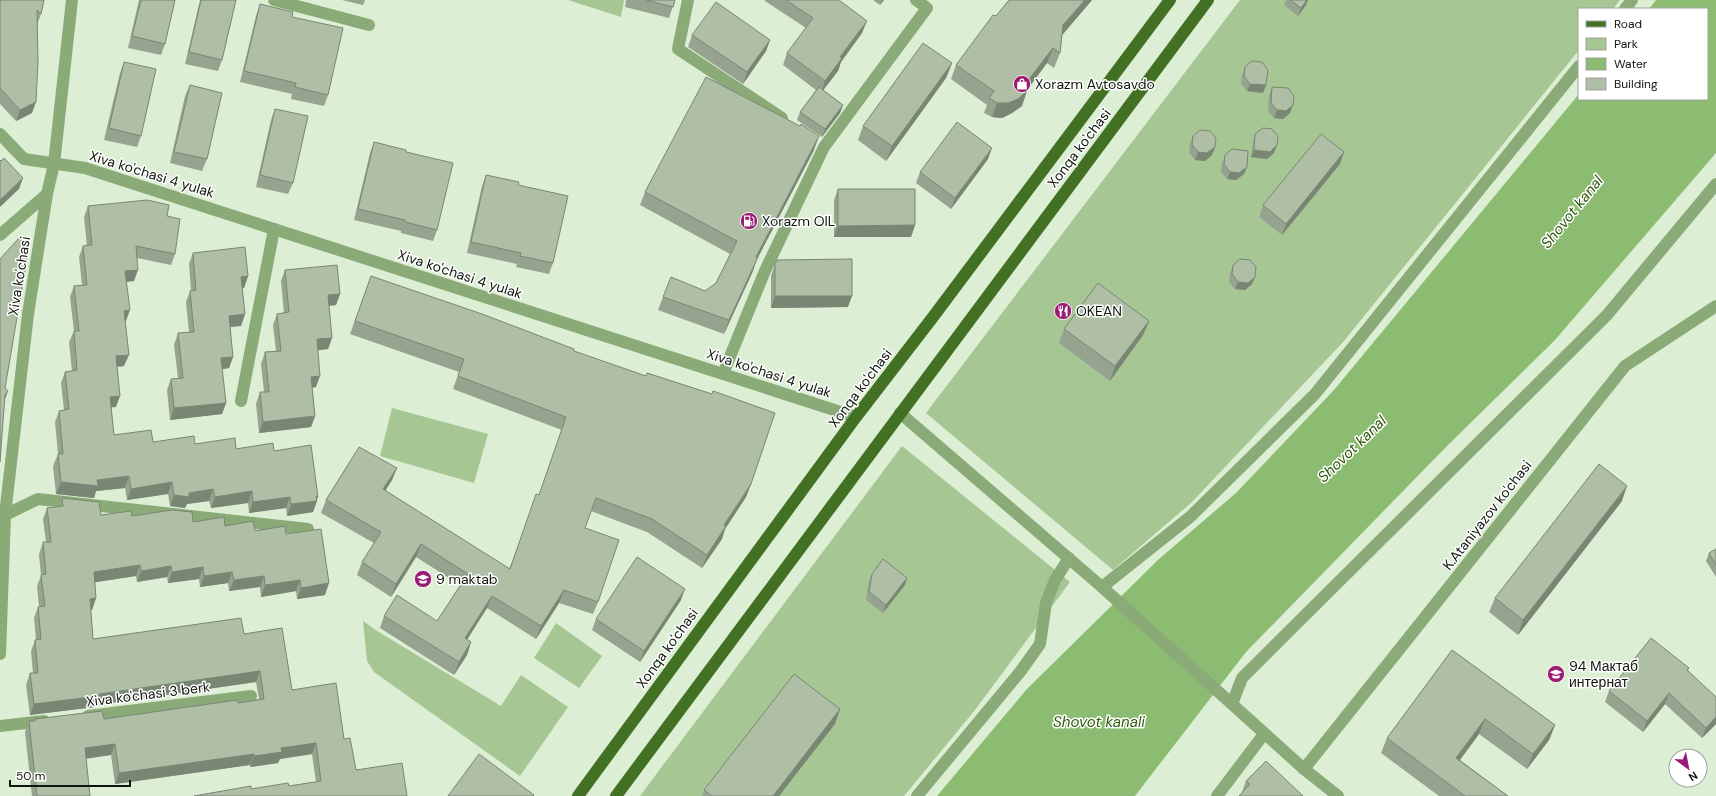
<svg xmlns="http://www.w3.org/2000/svg" width="1716" height="796" font-family="'DM Sans',sans-serif">
	<style>
		.green { fill: #a6c794 }
		.water { fill: #8cbc71 }
		.lines { fill: none; stroke-linecap: round; stroke-linejoin: round }
		.minor { stroke: #8aaa78; stroke-width: 12 }
		.major { stroke: #437124; stroke-width: 12 }
		.wall { fill: #96a48f }
		.shaded-wall { fill: #7a8674 }
		.building { fill: #aebfa6; stroke: #7a8674 }
		.labels { text-anchor: middle; dominant-baseline: central; stroke-width: 3; stroke-linejoin: round; paint-order: stroke }
		.poi-label { font-size: 14px; fill: #10160d; stroke: #fff; text-anchor: start }
		.street-label { font-size: 14px; fill: #10160d; stroke: #fff }
		.water-label { font-size: 15px; font-style: italic; fill: #2e5a0a; stroke: #fff }
	</style>
	<rect width="100%" height="100%" fill="#dceed4"/>
	<g class="green">
		<path d="M568,0H624L621,17Z"/>
		<path d="M1240,0H1620L1613,9H1579V50L1344,341L1192,502L1113,570L926,413Z"/>
		<path d="M392,408L488,434L474,483L380,456Z"/>
		<path d="M902,446L1070,582L975,710L904,796H640Z"/>
		<path d="M363,621L377,631L501,706L521,675L568,707L520,776L374,672L367,661Z"/>
		<path d="M556,623L602,656L579,688L534,658Z"/>
	</g>
	<path class="water" d="M1656,0H1716V153L1555,340L1447,446L1246,652L1135,796H937L1027,689L1159,559L1236,493L1334,390L1579,94V99H1707V9H1649Z"/>
	<g class="lines">
		<g class="minor">
			<path d="M274,0L369,25"/>
			<path d="M688,0L678,49L782,118"/>
			<path d="M1625,9L1632,0"/>
			<path d="M0,134L24,159L85,168L856,417"/>
			<path d="M0,235L47,194"/>
			<path d="M723,374L764,273L824,147L927,8L916,0"/>
			<path d="M241,401L274,229"/>
			<path d="M900,413L1102,587L1304,769L1338,796"/>
			<path d="M1,512L5,515L38,499L308,529"/>
			<path d="M1102,587L1190,517L1315,394L1579,66"/>
			<path d="M0,654L5,515L28,314L47,194L54,164L72,0"/>
			<path d="M1232,704L1242,678L1607,315L1716,184"/>
			<path d="M88,716L251,696"/>
			<path d="M0,726L44,721"/>
			<path d="M1304,769L1625,366L1716,306"/>
			<path d="M917,796L1020,672L1040,644L1046,603L1055,580L1069,558"/>
			<path d="M1217,796L1264,734"/>
		</g>
		<g class="major">
			<path d="M578,796L856,417L933,317L1170,0"/>
			<path d="M616,796L1208,0"/>
		</g>
	</g>
	<g class="wall">
		<path d="M0,0H44L41,14L37,25L32,113L16,121L0,104Z"/>
		<path d="M139,0H175L165,44L161,55L128,48Z"/>
		<path d="M200,0H236L222,60L218,71L185,64Z"/>
		<path d="M342,0H365L363,5Z"/>
		<path d="M626,0H675L669,18L625,7Z"/>
		<path d="M765,0H839L862,33L841,62L838,71L823,90L843,105L840,113L822,137L797,120L800,112L816,90L783,65L787,53L806,28L765,1Z"/>
		<path d="M873,0H884L880,5Z"/>
		<path d="M1009,0H1092L1062,35L1060,53L1054,68L1047,63L1026,90L1022,106L1012,113L1002,118L992,117L984,113L987,105L951,79L956,65Z"/>
		<path d="M1286,0H1308L1306,5L1298,16L1284,5Z"/>
		<path d="M260,4L292,17L328,95L324,106L291,99L292,94L240,82L256,16Z"/>
		<path d="M692,35L770,40L766,51L743,84L688,47Z"/>
		<path d="M124,62L141,136L137,147L104,140L120,73Z"/>
		<path d="M952,63L946,78L886,161L858,140L863,126Z"/>
		<path d="M1245,67L1266,85L1263,93L1247,91L1241,84L1242,75Z"/>
		<path d="M190,85L207,159L202,171L170,163L185,96Z"/>
		<path d="M1272,87L1290,113L1283,119L1274,118L1268,111L1269,95Z"/>
		<path d="M275,109L293,183L288,194L256,187L271,120Z"/>
		<path d="M1255,134L1277,145L1274,153L1267,159L1251,157L1253,141Z"/>
		<path d="M1193,136L1215,147L1212,155L1205,161L1195,160L1189,153L1190,143Z"/>
		<path d="M374,142L406,152L437,230L433,241L401,233V231L354,220L370,153Z"/>
		<path d="M814,150L756,261L753,271L724,334L658,310L663,297L705,291L716,283L730,254L640,205L645,192Z"/>
		<path d="M1225,155L1247,167L1244,174L1236,180L1227,179L1221,172L1222,163Z"/>
		<path d="M988,159L951,209L916,183L920,172Z"/>
		<path d="M1340,164L1282,235L1259,217L1263,205Z"/>
		<path d="M486,175L518,185L553,263L549,274L516,267L517,264L467,253L482,186Z"/>
		<path d="M838,189L915,225L911,237H834V200Z"/>
		<path d="M88,206L167,216L175,254L171,265L137,258L134,281L127,282L125,321L124,366L117,367L116,407H111L114,435L153,442L195,444L236,449L274,451L318,497L313,512L287,516L286,508L249,513L248,503L211,508L209,501L187,504L185,508L170,506L168,494L127,500L125,488L96,491L94,498L56,494L53,466L58,454L55,422L59,411L64,410L61,383L65,372L72,371L69,342L74,331L70,297L74,286L82,285L79,257L83,246H87L84,217Z"/>
		<path d="M193,253L248,276L244,288H242L245,314L241,326L230,327L233,357L229,368L222,369L226,403L222,414L170,420L167,390L171,379L178,378L174,345L178,333L189,332L186,302L190,291L191,290L189,264Z"/>
		<path d="M775,264L848,307L771,308V276Z"/>
		<path d="M1233,265L1252,284L1245,290L1235,289L1229,282L1230,273Z"/>
		<path d="M285,270L340,294L336,305L329,306L332,338L328,349L318,350L316,387L312,388L315,416L311,427L259,433L256,404L260,392H264L261,364L265,352L276,351L273,325L277,314L284,313L281,281Z"/>
		<path d="M371,276L574,351L751,484L746,497L725,529L722,539L702,568L647,532L591,511L585,528L598,602L593,614L559,603L536,639L487,608L467,639L471,642L467,655L454,675L380,628L384,616L437,621L460,585L416,557L391,597L357,575L362,562L374,543L321,513L326,500L397,468L392,480L385,491L509,569L539,495L562,430L453,389L459,372L350,334Z"/>
		<path d="M1149,321L1143,335L1110,381L1059,343L1064,329Z"/>
		<path d="M62,498L101,515L132,516L193,522L225,526L255,531L286,534L325,595L297,599L296,591L261,597L260,587L229,591L228,583L200,587L199,579L168,583L167,577L137,582L136,576L95,582L96,598L92,610H91L93,639L244,634L292,690L344,739L356,770L407,796L251,789L289,786L316,782L312,754L280,759L278,763L250,767V765L115,784L111,755L86,759L90,796H32L25,732L29,721H34L35,719H104L259,699L256,682L96,705L95,707L30,715L26,685L30,673H33L31,651L35,640H36L34,618L38,607H39L37,586L41,576L39,554L43,542H46L43,519L47,508L59,507Z"/>
		<path d="M1622,501L1518,635L1489,612L1495,598Z"/>
		<path d="M1716,549V577L1706,561L1709,553Z"/>
		<path d="M872,574L905,585L883,613L866,600L869,581Z"/>
		<path d="M681,600L640,662L592,630L596,619Z"/>
		<path d="M1452,650L1555,725L1549,740L1527,769L1479,734L1460,760L1508,796H1439L1381,753L1387,738Z"/>
		<path d="M1689,668L1688,671L1716,697V724L1702,738L1665,704L1643,732L1605,702L1609,691Z"/>
		<path d="M835,724L779,796H702L704,790Z"/>
		<path d="M1246,781L1303,796L1242,792Z"/>
	</g>
	<g class="shaded-wall">
		<path d="M882,0H884L880,5Z"/>
		<path d="M1085,0H1092L1058,40L1063,25Z"/>
		<path d="M1307,0H1308L1306,5L1298,16L1301,8Z"/>
		<path d="M867,21L862,33L841,62L838,71L821,93L825,81L840,57Z"/>
		<path d="M770,40L766,51L743,84L747,72Z"/>
		<path d="M1053,48L1047,63L1025,93L1027,91L1022,106L1012,113L1002,118L992,117L997,103L1023,87Z"/>
		<path d="M952,63L946,78L886,161L892,146Z"/>
		<path d="M1250,84L1266,85L1263,93L1247,91Z"/>
		<path d="M36,102L32,113L16,121L20,110Z"/>
		<path d="M843,105L840,113L822,137L825,129Z"/>
		<path d="M1293,105L1290,113L1283,119L1274,118L1277,110Z"/>
		<path d="M819,136L814,150L756,261L753,271L724,334L729,320L756,257Z"/>
		<path d="M1277,145L1274,153L1267,159L1251,157L1254,150Z"/>
		<path d="M1215,147L1212,155L1205,161L1195,160L1198,152Z"/>
		<path d="M992,148L988,159L951,209L955,198Z"/>
		<path d="M1344,152L1340,164L1282,235L1286,224Z"/>
		<path d="M1247,167L1244,174L1236,180L1227,179L1230,172Z"/>
		<path d="M23,178L19,189L0,207V200Z"/>
		<path d="M915,225L911,237H834L838,226Z"/>
		<path d="M138,270L134,281L121,282L125,271Z"/>
		<path d="M248,276L244,288H237L241,277Z"/>
		<path d="M1255,277L1252,284L1245,290L1235,289L1238,282Z"/>
		<path d="M340,294L336,305L324,306L328,295Z"/>
		<path d="M775,296H852L848,307L771,308Z"/>
		<path d="M130,310L126,321L120,322L124,311Z"/>
		<path d="M245,314L241,326L225,327L229,316Z"/>
		<path d="M1149,321L1143,335L1110,381L1115,366Z"/>
		<path d="M332,338L328,349L313,351L317,339Z"/>
		<path d="M129,355L124,366L112,367L116,356Z"/>
		<path d="M233,357L229,368L217,370L221,358Z"/>
		<path d="M320,376L316,387L307,388L311,377Z"/>
		<path d="M8,391L4,402L5,395Z"/>
		<path d="M120,396L116,407L106,408L110,397Z"/>
		<path d="M226,403L222,414L170,420L174,408Z"/>
		<path d="M315,416L311,427L259,433L263,422Z"/>
		<path d="M397,468L392,480L378,502L383,489Z"/>
		<path d="M129,476L125,488L96,491L94,498L56,494L61,482L97,480Z"/>
		<path d="M172,482L168,494L127,500L131,489Z"/>
		<path d="M751,484L746,497L725,529L722,539L702,568L707,555L724,525Z"/>
		<path d="M1627,486L1622,501L1518,635L1523,620Z"/>
		<path d="M213,489L209,501L187,504L185,508L170,506L174,495Z"/>
		<path d="M252,491L248,503L211,508L215,497Z"/>
		<path d="M290,497L286,508L249,513L253,502Z"/>
		<path d="M317,501L313,512L287,516L291,504Z"/>
		<path d="M421,544L416,557L391,597L396,584Z"/>
		<path d="M140,565L136,576L90,583L94,572Z"/>
		<path d="M171,566L167,577L137,582L141,571Z"/>
		<path d="M203,567L199,579L168,583L172,572Z"/>
		<path d="M232,572L228,583L200,587L204,576Z"/>
		<path d="M264,576L260,587L229,591L234,580Z"/>
		<path d="M907,578L905,585L883,613L886,605Z"/>
		<path d="M300,580L296,591L261,597L265,585Z"/>
		<path d="M329,583L325,595L297,599L301,588Z"/>
		<path d="M685,589L681,600L640,662L644,651Z"/>
		<path d="M564,590L559,603L536,639L541,626Z"/>
		<path d="M492,596L487,608L460,651L465,638Z"/>
		<path d="M96,598L92,610H86L90,599Z"/>
		<path d="M471,642L467,655L454,675L459,662Z"/>
		<path d="M260,671L256,682L96,705L95,707L30,715L34,704Z"/>
		<path d="M1669,693L1665,704L1643,732L1647,721Z"/>
		<path d="M840,709L835,724L779,796H773Z"/>
		<path d="M1716,717V724L1702,738L1706,728Z"/>
		<path d="M1485,719L1479,734L1451,772L1456,758Z"/>
		<path d="M1555,725L1549,740L1527,769L1533,754Z"/>
		<path d="M316,743L312,754L280,759L278,763L250,767L254,756L281,748Z"/>
		<path d="M115,744L111,755L81,759L85,748Z"/>
		<path d="M254,754L250,765L115,784L119,773Z"/>
	</g>
	<g class="building">
		<path d="M0,0H44L41,14L37,10L38,62L36,102L20,110L0,88Z"/>
		<path d="M141,0H175L165,44L132,36Z"/>
		<path d="M201,0H236L222,60L189,52Z"/>
		<path d="M646,0H675L673,7Z"/>
		<path d="M786,0H839L867,21L840,57L842,58L825,81L787,53L813,18Z"/>
		<path d="M1009,0H1085L1063,25L1060,53L1053,48L1023,87L1027,91L1018,99L1008,103H997L989,98L994,91L956,65L993,15L996,16Z"/>
		<path d="M1290,0H1307L1301,8Z"/>
		<path d="M716,2L770,40L747,72L692,35Z"/>
		<path d="M260,4L293,12L292,17L343,28L328,95L295,87L296,83L244,71Z"/>
		<path d="M923,43L952,63L892,146L863,126Z"/>
		<path d="M1252,61L1262,62L1268,70L1266,85L1250,84L1244,76L1245,67Z"/>
		<path d="M124,62L156,69L141,136L109,128Z"/>
		<path d="M706,77L800,126L801,124L819,136L756,257H758L729,320L663,297L671,277L705,291L716,283L737,241L645,192Z"/>
		<path d="M190,85L222,93L207,159L174,152Z"/>
		<path d="M819,87L843,105L825,129L800,112Z"/>
		<path d="M1272,87L1288,88L1294,96L1293,105L1286,111L1277,110L1271,103Z"/>
		<path d="M275,109L308,116L293,183L260,175Z"/>
		<path d="M957,122L992,148L955,198L920,172Z"/>
		<path d="M1263,128L1272,129L1278,136L1277,145L1270,152L1254,150L1255,134Z"/>
		<path d="M1200,130L1210,131L1216,138L1215,147L1207,153L1198,152L1192,145L1193,136Z"/>
		<path d="M1321,134L1344,152L1286,224L1263,205Z"/>
		<path d="M374,142L406,150V152L453,163L437,230L405,222V220L358,209Z"/>
		<path d="M1232,149L1248,151L1247,167L1239,173L1230,172L1224,164L1225,155Z"/>
		<path d="M4,158L23,178L0,200V160L1,161Z"/>
		<path d="M486,175L519,182L518,185L568,196L553,263L520,256L521,253L471,242Z"/>
		<path d="M838,189H915V225L838,226Z"/>
		<path d="M147,200L169,205L167,216L180,219L175,254L136,246L138,270L125,271L130,310L124,311L129,355L116,356L120,396L110,397L114,435L151,430L153,442L194,436L195,444L235,438L236,449L273,443L274,451L311,445L318,497L316,496L317,501L291,504L290,497L253,502L252,491L215,497L213,489L189,493V497L174,495L172,482L131,489L129,476L97,480L98,486L61,482L58,454H63L59,411L69,409L65,372L77,370L74,331H79L74,286L87,285L83,246L92,245L88,206Z"/>
		<path d="M19,238L29,247L5,388L8,391L5,395L0,462V259Z"/>
		<path d="M245,247L248,276L241,277L245,314L229,316L233,357L221,358L226,403L174,408L171,379L183,378L178,333L194,332L190,291L196,290L193,253Z"/>
		<path d="M852,259V296H775V264L777,260Z"/>
		<path d="M1240,259L1250,260L1256,267L1255,277L1248,283L1238,282L1232,274L1233,265Z"/>
		<path d="M337,265L340,294L328,295L332,338L317,339L320,376L311,377L315,416L263,422L260,392H269L265,352L281,351L277,314L289,312L285,270Z"/>
		<path d="M371,276L482,314L574,349V351L646,376L647,373L712,394L713,391L775,413L751,484L724,525L726,526L707,555L652,519L596,498L585,528L619,540L598,602L564,590L541,626L492,596L465,638L471,642L459,662L384,616L397,595L437,621L468,574L421,544L396,584L362,562L381,532L326,500L359,447L397,468L383,489L510,569L536,494L539,495L566,417L458,376L464,359L355,321Z"/>
		<path d="M1098,283L1149,321L1115,366L1064,329Z"/>
		<path d="M1599,464L1627,486L1523,620L1495,598Z"/>
		<path d="M62,498L99,502L101,515L131,511L132,516L172,510L192,512L193,522L224,517L225,526L253,521L255,531L285,526L286,534L321,529L329,583L301,588L300,580L265,585L264,576L234,580L232,572L204,576L203,567L172,572L171,566L141,571L140,565L94,572L96,598L90,599L93,639L241,618L244,634L282,628L292,690L336,683L344,739L350,738L356,770L402,763L407,796H194L251,786V789L288,783L289,786L321,781L316,743L281,748L282,752L254,756V754L119,773L115,744L85,748L90,796H37L29,721H35V719L102,711L104,719L237,700L238,703L264,699L260,671L99,694V696L34,704L30,673H38L35,640L41,639L38,607L45,606L41,575L46,574L43,542H51L47,508L63,506Z"/>
		<path d="M1716,549V565L1709,553Z"/>
		<path d="M637,557L685,589L644,651L596,619Z"/>
		<path d="M883,559L907,578L886,605L869,592L872,574Z"/>
		<path d="M1651,638L1689,668L1687,670L1716,697V717L1706,728L1669,693L1647,721L1609,691Z"/>
		<path d="M1452,650L1555,725L1533,754L1485,719L1456,758L1508,796H1465L1387,738Z"/>
		<path d="M794,674L840,709L773,796H712L704,790Z"/>
		<path d="M479,754L534,795L533,796H448Z"/>
		<path d="M1266,761L1303,796H1239L1250,784L1246,781Z"/>
	</g>
	<defs>
		<symbol id="shop-disc" viewBox="-11 -11 22 22"><circle r="9.5" fill="#9a1b71" stroke="#fff"/><path d="M-5-2.5h2.3a2.7 3.5 0 0 1 5.4 0H5L5.5 6h-11ZM-1.5-2.5h3a1.5 2.3 0 0 0-3 0Z" fill="#fff"/></symbol>
		<symbol id="fuel-disc" viewBox="-11 -11 22 22"><circle r="9.5" fill="#9a1b71" stroke="#fff"/><path d="M-5.5-6h7V0h2V4h1.3V-2.5L3-4.5l.8-.8L6-3V5H2.5V1h-1V6h-7ZM-4.2-4.7v3.2H.2V-4.7Z" fill="#fff"/></symbol>
		<symbol id="restaurant-disc" viewBox="-11 -11 22 22"><circle r="9.5" fill="#9a1b71" stroke="#fff"/><path d="M-5-6h1v4h1v-4h1v4h1v-4h1v5L-1.5 .5V6h-2V.5L-5-1ZM5-6V6H3V1.5H1.5Q1.5-4 5-6Z" fill="#fff"/></symbol>
		<symbol id="school-disc" viewBox="-11 -11 22 22"><circle r="9.5" fill="#9a1b71" stroke="#fff"/><path d="M0-5L7-2L0 1L-7-2ZM-4 1L0 2.5L4 1V4Q0 6-4 4Z" fill="#fff"/></symbol>
	</defs>
	<g fill-rule="evenodd">
		<use href="#shop-disc" x="1012" y="74" width="20" height="20"/>
		<use href="#fuel-disc" x="739" y="211" width="20" height="20"/>
		<use href="#restaurant-disc" x="1053" y="301" width="20" height="20"/>
		<use href="#school-disc" x="413" y="569" width="20" height="20"/>
		<use href="#school-disc" x="1546" y="664" width="20" height="20"/>
	</g>
	<g class="labels">
		<g class="poi-label">
			<text x="1035" y="84">Xorazm Avtosavdo</text>
			<text x="762" y="221">Xorazm OIL</text>
			<text x="1076" y="311">OKEAN</text>
			<text x="436" y="579">9 maktab</text>
			<text x="1569" y="666">94 Мактаб<tspan x="1569" dy="16">интернат</tspan></text>
		</g>
		<g class="street-label">
			<text transform="translate(1079 148) rotate(-53)">Xonqa ko'chasi</text>
			<text transform="translate(152 174) rotate(17)">Xiva ko'chasi 4 yulak</text>
			<text transform="translate(460 274) rotate(18)">Xiva ko'chasi 4 yulak</text>
			<text transform="translate(19 276) rotate(-81)">Xiva ko'chasi</text>
			<text transform="translate(769 373) rotate(18)">Xiva ko'chasi 4 yulak</text>
			<text transform="translate(860 388) rotate(-53)">Xonqa ko'chasi</text>
			<text transform="translate(1487 515) rotate(-52)">K.Ataniyazov ko'chasi</text>
			<text transform="translate(667 648) rotate(-54)">Xonqa ko'chasi</text>
			<text transform="translate(148 694) rotate(-7)">Xiva ko'chasi 3 berk</text>
		</g>
		<g class="water-label">
			<text transform="translate(1572 212) rotate(-51)">Shovot kanal</text>
			<text transform="translate(1352 449) rotate(-44)">Shovot kanal</text>
			<text x="1099" y="722">Shovot kanali</text>
		</g>
	</g>
	<rect x="1578" y="8" width="130" height="92" fill="#ffffff" stroke="#9fa29e"/>
	<rect x="1586" y="21" width="20" height="6" fill="#437124" stroke="#9fa29e"/>
	<text x="1614" y="28" font-size="12" fill="#10160d">Road</text>
	<rect x="1586" y="38" width="20" height="12" fill="#a6c794" stroke="#9fa29e"/>
	<text x="1614" y="48" font-size="12" fill="#10160d">Park</text>
	<rect x="1586" y="58" width="20" height="12" fill="#8cbc71" stroke="#9fa29e"/>
	<text x="1614" y="68" font-size="12" fill="#10160d">Water</text>
	<rect x="1586" y="78" width="20" height="12" fill="#aebfa6" stroke="#9fa29e"/>
	<text x="1614" y="88" font-size="12" fill="#10160d">Building</text>
	<g transform="translate(1688 768) rotate(148)"><circle r="19" fill="#ffffff" stroke="#9fa29e"/>
	<path d="M0-3L7 15L0 10L-7 15Z" fill="#9a1b71"/>
	<text y="-6" font-size="11" font-weight="bold" text-anchor="middle" fill="#10160d">N</text>
	</g>
	<path d="M10 780v6h120v-6" fill="none" stroke="#10160d" stroke-width="2"/>
	<text x="16" y="780" font-size="12" fill="#10160d" stroke="#ffffff" stroke-width="3" paint-order="stroke">50 m</text>
</svg>
